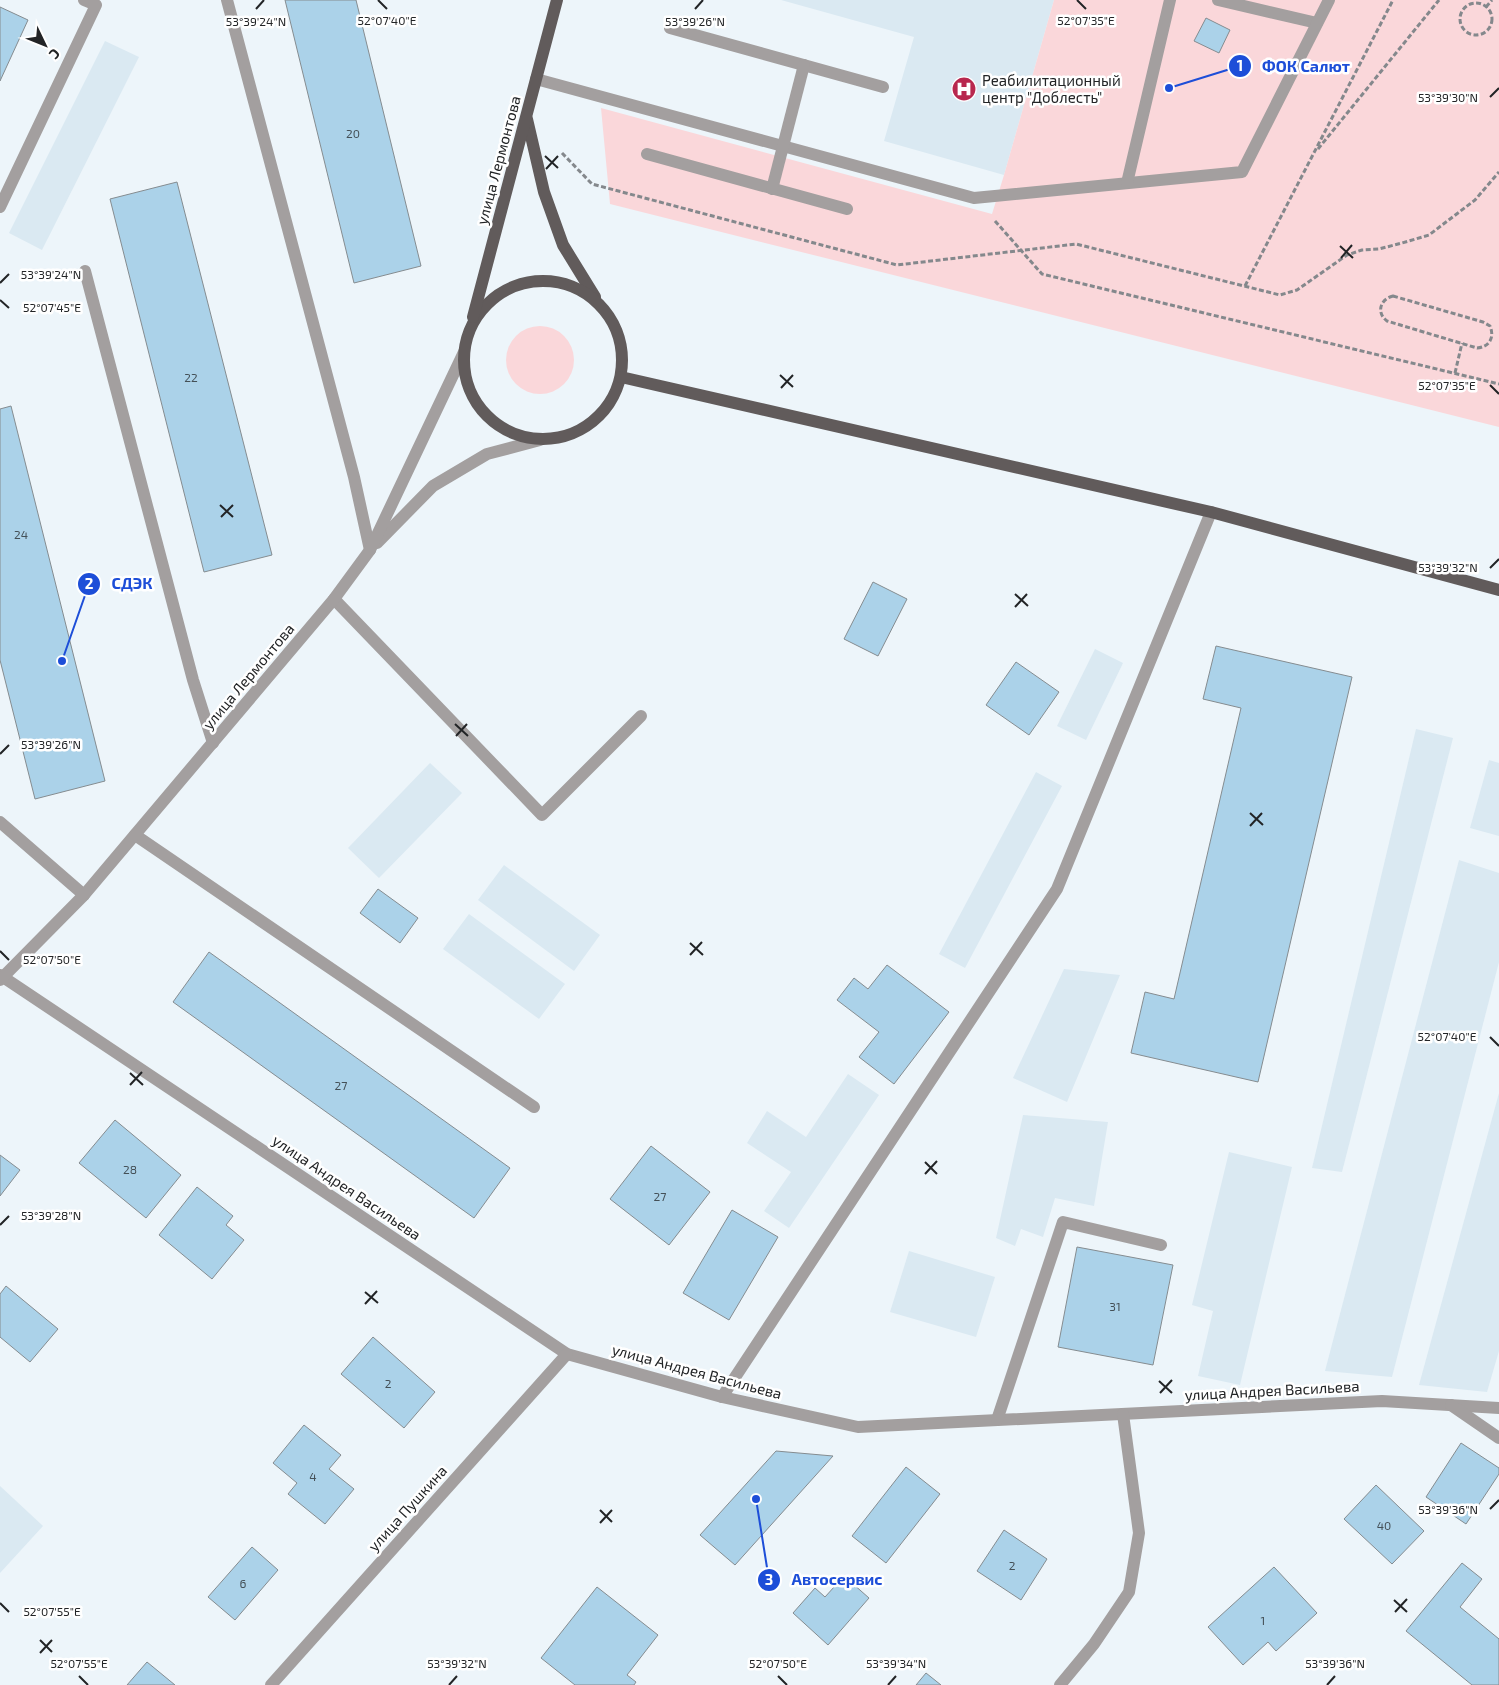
<svg xmlns="http://www.w3.org/2000/svg" width="1499" height="1685" font-family="'Exo 2',sans-serif">
	<style>
		.built { fill: #dae9f2 }
		.green { fill: #fad7da }
		.building { fill: #abd2e9; stroke: #858c90 }
		.lines { fill: none; stroke-linecap: round; stroke-linejoin: round }
		.path { stroke: #84888c; stroke-width: 3; stroke-dasharray: 5 2.5; stroke-linecap: butt }
		.minor { stroke: #a39f9f; stroke-width: 12 }
		.major { stroke: #615b5b; stroke-width: 12 }
		.ticks { fill: none; stroke: #222426; stroke-width: 2 }
		.labels { text-anchor: middle; dominant-baseline: central; stroke-width: 5; stroke-linejoin: round; paint-order: stroke }
		.number-label { font-size: 12px; fill: #445057 }
		.poi-label { font-size: 15px; fill: #222426; stroke: #fff; text-anchor: start }
		.street-label { font-size: 15px; fill: #222426; stroke: #fff }
		.ticks-label { font-size: 12px; text-anchor: middle; fill: #222426; stroke: #fff; stroke-width: 5; stroke-linejoin: round; paint-order: stroke }
		.leader { fill: none; stroke: #1d4ed8; stroke-width: 2 }
		.callout-dot { fill: #1d4ed8; stroke: #fff; stroke-width: 2 }
		.mark-label { font-size: 15px; text-anchor: middle; font-weight: bold; fill: #fff }
		.callout-label { font-size: 16px; text-anchor: middle; font-weight: bold; fill: #1d4ed8; stroke: #fff; stroke-width: 5; stroke-linejoin: round; paint-order: stroke }
	</style>
	<rect width="100%" height="100%" fill="#edf5fa"/>
	<g class="built">
		<path d="M781,0H1054L1004,175L884,141L914,37Z"/>
		<path d="M105,41L139,57L42,250L9,233Z"/>
		<path d="M1095,649L1123,663L1086,740L1057,726Z"/>
		<path d="M1416,729L1453,738L1342,1172L1312,1168Z"/>
		<path d="M1489,760L1499,763V836L1470,828Z"/>
		<path d="M430,763L462,793L379,878L348,848Z"/>
		<path d="M1036,772L1062,786L965,968L939,954Z"/>
		<path d="M1459,860L1499,873V962L1392,1377L1325,1371Z"/>
		<path d="M504,865L600,935L574,971L478,900Z"/>
		<path d="M469,914L565,984L539,1019L443,949Z"/>
		<path d="M1064,969L1120,975L1067,1102L1013,1078Z"/>
		<path d="M848,1074L879,1095L789,1228L764,1211L791,1172L747,1143L767,1111L806,1137Z"/>
		<path d="M1499,1093V1351L1487,1392L1419,1385Z"/>
		<path d="M1023,1115L1108,1122L1094,1206L1055,1198L1043,1237L1021,1229L1015,1246L996,1238Z"/>
		<path d="M1229,1152L1292,1167L1240,1385L1198,1376L1213,1311L1192,1305Z"/>
		<path d="M909,1251L995,1277L976,1337L890,1312Z"/>
		<path d="M0,1486L43,1526L0,1573Z"/>
	</g>
	<g class="green">
		<path d="M1054,0H1499V427L610,204L601,108L992,214L1004,175Z"/>
		<circle cx="540" cy="360" r="34"/>
	</g>
	<g class="building">
		<path d="M285,0H356L421,266L354,283Z"/>
		<path d="M0,7L28,20L0,81Z"/>
		<path d="M1206,18L1230,30L1219,53L1194,41Z"/>
		<path d="M177,182L272,555L204,572L110,199Z"/>
		<path d="M11,406L105,781L35,799L0,660V409Z"/>
		<path d="M873,582L907,599L878,656L844,639Z"/>
		<path d="M1216,646L1352,677L1258,1082L1131,1053L1145,992L1174,999L1241,708L1203,699Z"/>
		<path d="M1016,662L1059,692L1029,735L986,705Z"/>
		<path d="M378,889L418,918L400,943L360,913Z"/>
		<path d="M209,952L510,1168L474,1218L173,1002Z"/>
		<path d="M887,965L949,1012L894,1084L859,1057L879,1032L837,1000L854,978L868,989Z"/>
		<path d="M115,1120L181,1175L146,1218L79,1163Z"/>
		<path d="M651,1146L710,1192L669,1245L610,1199Z"/>
		<path d="M0,1155L20,1170L0,1196Z"/>
		<path d="M197,1187L233,1216L226,1225L244,1240L212,1279L159,1235Z"/>
		<path d="M732,1210L778,1237L729,1320L683,1293Z"/>
		<path d="M1077,1247L1173,1265L1153,1365L1058,1347Z"/>
		<path d="M6,1286L58,1329L30,1362L0,1337V1294Z"/>
		<path d="M373,1337L435,1392L404,1428L341,1374Z"/>
		<path d="M304,1425L341,1455L329,1469L354,1489L325,1524L288,1494L297,1483L273,1463Z"/>
		<path d="M1461,1443L1499,1468V1474L1466,1524L1426,1497Z"/>
		<path d="M776,1451L833,1456L735,1565L700,1535Z"/>
		<path d="M906,1467L940,1494L886,1563L852,1536Z"/>
		<path d="M1376,1485L1424,1531L1392,1564L1344,1519Z"/>
		<path d="M1004,1530L1047,1559L1021,1600L977,1571Z"/>
		<path d="M252,1547L278,1570L235,1620L208,1597Z"/>
		<path d="M1462,1563L1482,1579L1460,1607L1499,1639V1685H1472L1406,1631Z"/>
		<path d="M1274,1567L1317,1613L1276,1651L1268,1642L1243,1665L1208,1627Z"/>
		<path d="M844,1576L869,1598L828,1645L793,1613L815,1588L825,1597Z"/>
		<path d="M597,1587L658,1635L627,1675L636,1682L634,1685H575L541,1658Z"/>
		<path d="M147,1662L175,1685H127Z"/>
		<path d="M926,1673L941,1685H916Z"/>
	</g>
	<g class="lines">
		<g class="path">
			<circle cx="1476" cy="19" r="16"/>
			<path d="M1486,7L1492,0"/>
			<path d="M1318,149L1439,0"/>
			<path d="M562,153L592,184L897,265L1076,244L1280,295L1297,290L1347,255L1362,250L1379,249L1402,243L1429,235L1475,200L1499,172"/>
			<path d="M995,221L1042,274L1499,384"/>
			<path d="M1245,286L1393,0"/>
			<path d="M1393,296L1483,322L1490,326C1495,338 1489,347 1477,348L1387,321C1376,313 1380,299 1393,296Z"/>
			<path d="M1455,373L1462,343"/>
		</g>
		<g class="minor">
			<path d="M227,0L354,477L370,550"/>
			<path d="M1218,0L1317,23"/>
			<path d="M670,28L883,87"/>
			<path d="M536,79L974,198L1242,172L1329,0"/>
			<path d="M647,154L847,209"/>
			<path d="M1127,183L1170,0"/>
			<path d="M772,189L804,65"/>
			<path d="M0,207L96,5L84,0"/>
			<path d="M85,271L193,680L213,743"/>
			<path d="M377,543L433,486L487,454L540,440"/>
			<path d="M334,599L542,815L641,716"/>
			<path d="M0,822L84,895"/>
			<path d="M135,835L534,1107"/>
			<path d="M0,975L567,1354L722,1397L858,1427L1382,1401L1499,1408"/>
			<path d="M0,980L84,895L334,599L370,550L464,352"/>
			<path d="M722,1397L1057,889L1211,512"/>
			<path d="M1451,1405L1499,1438"/>
			<path d="M997,1420L1063,1222L1161,1245"/>
			<path d="M271,1685L567,1354"/>
			<path d="M1060,1685L1094,1644L1129,1592L1139,1533L1123,1414"/>
		</g>
		<g class="major">
			<path d="M527,119L544,192L563,245L595,297"/>
			<circle cx="543" cy="360" r="79"/>
			<path d="M473,317L557,0"/>
			<path d="M621,377L1211,512L1499,590"/>
		</g>
	</g>
	<path class="ticks" d="M378,0L387,9M1077,0L1086,9M256,9L264,0M695,9L703,0M1490,97L1499,88M545,156L558,168M546,169L558,156M1340,246L1353,258M1341,258L1352,245M0,283L9,274M0,300L9,308M780,375L793,387M1490,385L1499,394M781,388L793,375M220,505L233,517M221,517L233,505M1490,568L1499,559M1015,594L1028,606M1015,607L1027,594M455,724L468,736M456,736L467,724M0,754L9,745M1250,813L1263,825M1250,826L1262,813M690,943L703,955M0,951L9,960M690,955L702,942M1490,1037L1499,1046M130,1073L143,1085M130,1085L142,1072M925,1162L937,1174M925,1174L937,1161M0,1225L9,1216M365,1292L378,1303M365,1304L377,1291M1159,1381L1172,1393M1160,1393L1172,1380M1490,1509L1499,1500M600,1510L612,1522M600,1523L612,1510M1394,1600L1407,1612M0,1603L9,1612M1395,1612L1407,1599M40,1640L52,1652M40,1653L52,1640M79,1676L88,1685M778,1676L787,1685M449,1685L457,1676M888,1685L896,1676M1327,1685L1335,1676"/>
	<defs>
		<symbol id="hospital-disc" viewBox="-11 -11 22 22"><circle r="9.5" fill="#b8274e" stroke="#fff"/><path d="M-5-5h3v3.5h4V-5h3V5h-3V1.5h-4V5h-3Z" fill="#fff"/></symbol>
	</defs>
	<g fill-rule="evenodd">
		<use href="#hospital-disc" x="950" y="75" width="28" height="28"/>
	</g>
	<g class="labels">
		<g class="number-label">
			<text x="353" y="133">20</text>
			<text x="191" y="377">22</text>
			<text x="21" y="534">24</text>
			<text x="341" y="1085">27</text>
			<text x="130" y="1169">28</text>
			<text x="660" y="1196">27</text>
			<text x="1115" y="1306">31</text>
			<text x="388" y="1383">2</text>
			<text x="313" y="1476">4</text>
			<text x="1384" y="1525">40</text>
			<text x="1012" y="1565">2</text>
			<text x="243" y="1583">6</text>
			<text x="1263" y="1620">1</text>
		</g>
		<g class="poi-label">
			<text x="982" y="80">Реабилитационный<tspan x="982" dy="17">центр "Доблесть"</tspan></text>
		</g>
		<g class="street-label">
			<text transform="translate(498 160) rotate(-75)">улица Лермонтова</text>
			<text transform="translate(248 676) rotate(-50)">улица Лермонтова</text>
			<text transform="translate(347 1187) rotate(34)">улица Андрея Васильева</text>
			<text transform="translate(697 1371) rotate(15)">улица Андрея Васильева</text>
			<text transform="translate(1272 1390) rotate(-3)">улица Андрея Васильева</text>
			<text transform="translate(407 1508) rotate(-48)">улица Пушкина</text>
		</g>
	</g>
	<g class="ticks-label">
		<text x="387" y="25">52°07'40"E</text>
		<text x="1086" y="25">52°07'35"E</text>
		<text x="256" y="26">53°39'24"N</text>
		<text x="695" y="26">53°39'26"N</text>
		<text x="1448" y="102">53°39'30"N</text>
		<text x="51" y="279">53°39'24"N</text>
		<text x="52" y="312">52°07'45"E</text>
		<text x="1447" y="390">52°07'35"E</text>
		<text x="1448" y="572">53°39'32"N</text>
		<text x="51" y="749">53°39'26"N</text>
		<text x="52" y="964">52°07'50"E</text>
		<text x="1447" y="1041">52°07'40"E</text>
		<text x="51" y="1220">53°39'28"N</text>
		<text x="1448" y="1514">53°39'36"N</text>
		<text x="52" y="1616">52°07'55"E</text>
		<text x="457" y="1668">53°39'32"N</text>
		<text x="896" y="1668">53°39'34"N</text>
		<text x="1335" y="1668">53°39'36"N</text>
		<text x="79" y="1668">52°07'55"E</text>
		<text x="778" y="1668">52°07'50"E</text>
	</g>
	<path class="leader" d="M1169 88L1240 66M62 661L89 584M756 1499L769 1580"/>
	<g class="callout-dot">
		<circle cx="1169" cy="88" r="5"/>
		<circle cx="62" cy="661" r="5"/>
		<circle cx="756" cy="1499" r="5"/>
		<circle cx="1240" cy="66" r="12"/>
		<circle cx="89" cy="584" r="12"/>
		<circle cx="769" cy="1580" r="12"/>
	</g>
	<g class="mark-label">
		<text x="1240" y="71">1</text>
		<text x="89" y="589">2</text>
		<text x="769" y="1585">3</text>
	</g>
	<g class="callout-label">
		<text x="1306" y="72">ФОК Салют</text>
		<text x="132" y="589">СДЭК</text>
		<text x="837" y="1585">Автосервис</text>
	</g>
	<g transform="translate(45 45) rotate(133)" stroke="#ffffff" stroke-width="4" paint-order="stroke">
	<path d="M0-4L9 19L0 12L-9 19Z" fill="#222426"/>
	<text y="-8" font-size="14" font-weight="bold" text-anchor="middle" fill="#222426">С</text>
	</g>
</svg>
